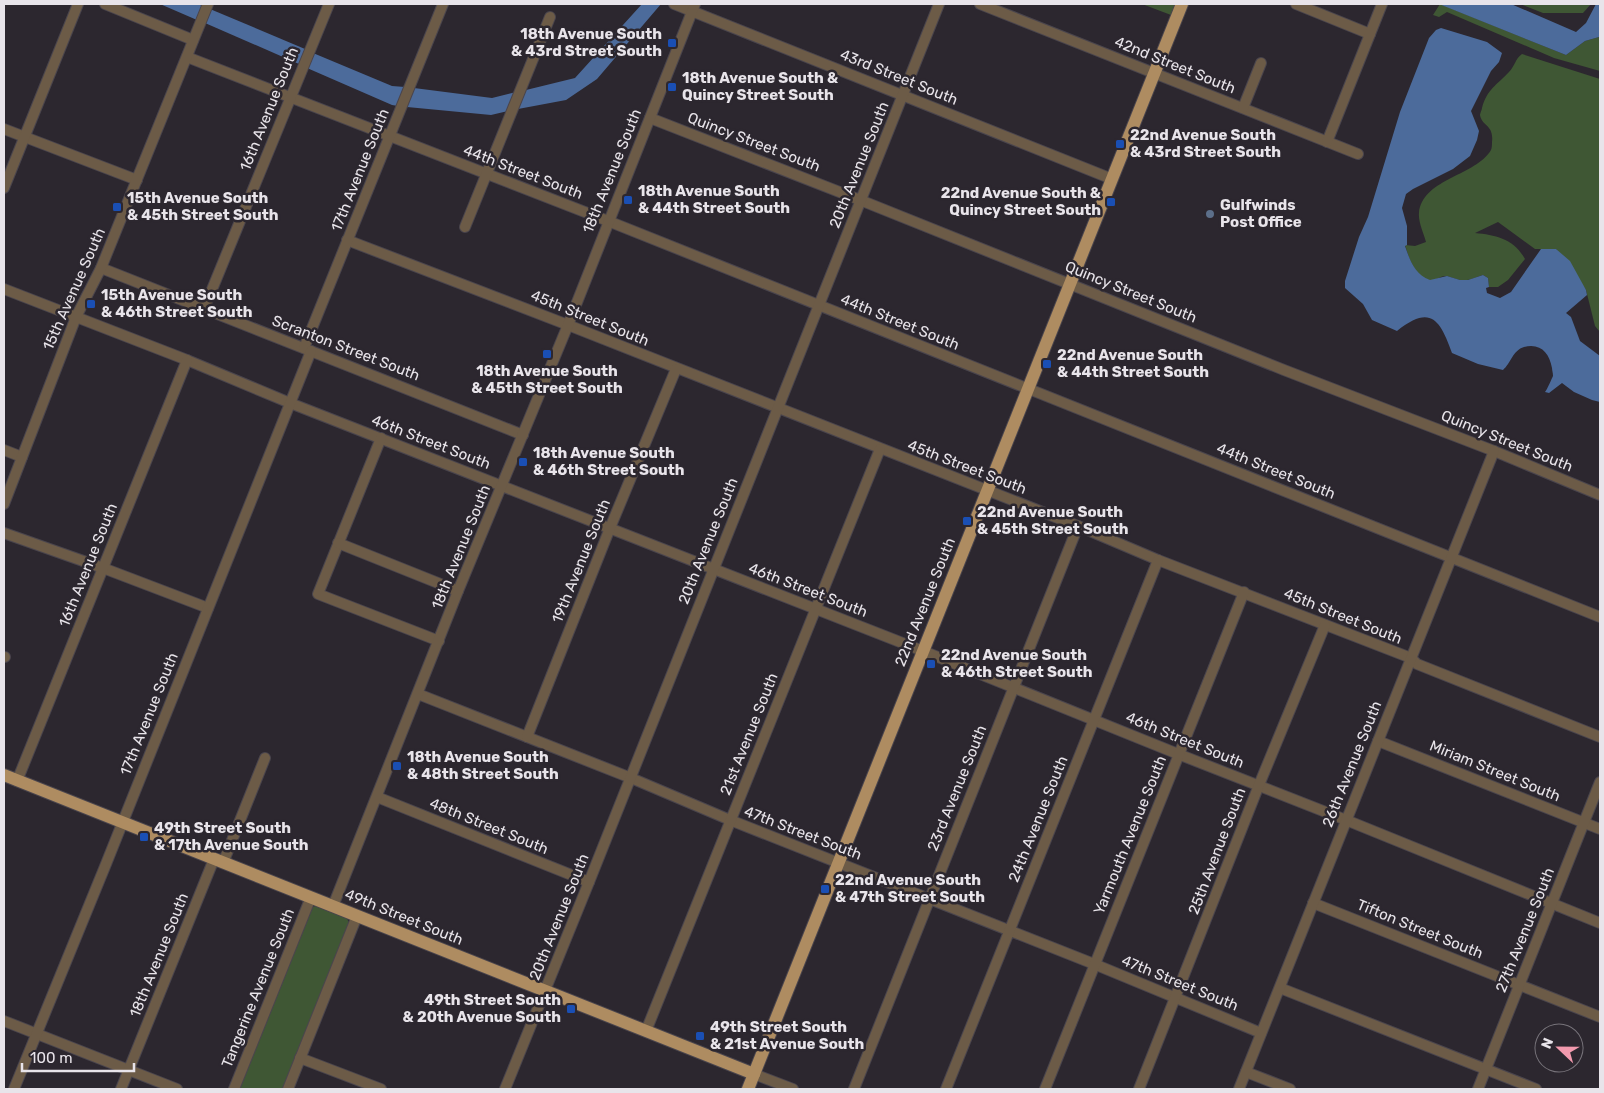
<svg xmlns="http://www.w3.org/2000/svg" width="1604" height="1093" font-family="Rubik,sans-serif">
	<style>
		.green { fill: #3f5734 }
		.water { fill: #4c6b9b }
		.lines { fill: none; stroke-linecap: round; stroke-linejoin: round }
		.minor-casing { stroke: #4a454d; stroke-width: 12 }
		.major-casing { stroke: #4a454d; stroke-width: 14 }
		.minor { stroke: #6c5b47; stroke-width: 10 }
		.major { stroke: #ae8c61; stroke-width: 12 }
		.transit-dot { fill: #1a4fb4; stroke: #2c272f; stroke-width: 2 }
		.service-dot { fill: #5c6f8a; stroke: #2c272f; stroke-width: 2 }
		.labels { text-anchor: middle; dominant-baseline: central; stroke-width: 5; stroke-linejoin: round; paint-order: stroke }
		.poi-label { font-size: 15px; font-weight: bold; fill: #e8e4ea; stroke: #2c272f; text-anchor: start }
		.street-label { font-size: 15px; fill: #e8e4ea; stroke: #2c272f }
	</style>
	<rect width="100%" height="100%" fill="#2c272f"/>
	<g class="green">
		<path d="M1142,4H1175L1171,15Z"/>
		<path d="M1440,4L1566,55L1585,41L1599,37L1600,34V71L1554,58L1447,12L1439,17L1433,15Z"/>
		<path d="M1520,4H1591L1583,13H1543Z"/>
		<path d="M1522,54L1600,79V332L1595,326L1586,290L1556,249H1535L1498,222L1475,233C1496,235 1514,239 1525,259L1508,280L1498,287H1489L1488,278L1483,275C1476,277 1467,282 1460,280C1455,279 1450,276 1444,276C1439,277 1435,281 1429,280C1414,276 1409,258 1405,245L1415,246L1426,242C1424,234 1418,222 1419,213C1422,180 1472,176 1489,153C1492,150 1492,146 1492,142C1494,124 1482,127 1480,115C1480,114 1482,109 1482,108C1487,89 1497,85 1509,72C1515,66 1515,59 1522,54Z"/>
		<path d="M315,906H320L346,916L349,923L283,1089H239L311,908Z"/>
	</g>
	<g class="water">
		<path d="M160,4H198L202,6L197,20Z"/>
		<path d="M642,4H661L597,79L566,100L518,109L526,90L575,78Z"/>
		<path d="M1439,4H1511L1576,32L1586,23L1596,4H1600V34L1599,37L1585,41L1566,55Z"/>
		<path d="M210,9L305,49L299,64L205,23Z"/>
		<path d="M1441,28L1487,42L1502,53L1499,62L1491,71L1471,111L1479,131L1477,140L1470,156L1453,169L1413,189L1406,194L1402,208L1407,226V245L1405,246C1410,260 1414,274 1430,280L1447,276L1460,280H1468L1483,275L1488,278L1489,287L1486,288L1487,293L1500,298L1511,292L1541,249H1556L1570,261L1586,290L1587,295L1566,313L1571,317L1580,341L1600,356V402L1592,400L1574,392L1562,383L1549,393L1545,392C1547,390 1552,378 1553,376C1553,373 1552,370 1552,368C1549,353 1541,343 1524,347C1513,350 1511,363 1503,370L1478,364L1452,353C1440,320 1431,304 1397,331L1372,320L1363,304L1345,288V281L1359,237L1368,217L1400,112L1429,38L1436,30Z"/>
		<path d="M313,53L392,86L405,87L398,106L392,105L307,68Z"/>
		<path d="M414,88L492,98L516,92L508,111L491,115L407,107Z"/>
	</g>
	<g class="lines">
		<defs>
			<g id="minor">
				<path d="M105,4L193,40"/>
				<path d="M674,4L1112,179"/>
				<path d="M980,4L1358,154"/>
				<path d="M1296,4L1370,34"/>
				<path d="M187,57L608,221L1600,617"/>
				<path d="M1243,108L1261,63"/>
				<path d="M650,118L860,200L1284,370L1494,451L1600,495"/>
				<path d="M4,129L137,180"/>
				<path d="M1327,142L1382,4"/>
				<path d="M4,188L78,4"/>
				<path d="M465,227L550,17"/>
				<path d="M347,240L568,325L1078,526L1158,560L1411,658L1417,664L1600,737"/>
				<path d="M101,268L523,435"/>
				<path d="M4,289L187,360L290,403L923,651L1178,754L1346,820L1600,923"/>
				<path d="M204,309L329,4"/>
				<path d="M304,348L443,4"/>
				<path d="M381,438L318,594L439,641"/>
				<path d="M4,450L22,457"/>
				<path d="M4,504L76,317L101,268L208,4"/>
				<path d="M4,533L103,568L208,608"/>
				<path d="M338,543L458,591"/>
				<path d="M4,657H5"/>
				<path d="M418,694L631,778L730,820L1094,964L1261,1033"/>
				<path d="M527,737L610,528L676,369"/>
				<path d="M1378,741L1600,829"/>
				<path d="M17,781L187,360"/>
				<path d="M377,797L589,882"/>
				<path d="M223,863L265,758"/>
				<path d="M1313,903L1600,1017"/>
				<path d="M333,906L458,591L568,325L695,4"/>
				<path d="M1280,988L1536,1089"/>
				<path d="M4,1021L177,1089"/>
				<path d="M646,1031L880,449"/>
				<path d="M300,1058L381,1089"/>
				<path d="M1246,1072L1290,1089"/>
				<path d="M754,1074L793,1089"/>
				<path d="M14,1089L106,864L311,351"/>
				<path d="M121,1089L214,859"/>
				<path d="M234,1089L311,897"/>
				<path d="M288,1089L357,916"/>
				<path d="M505,1089L589,882L939,4"/>
				<path d="M854,1089L1078,526"/>
				<path d="M946,1089L1158,560"/>
				<path d="M1045,1089L1244,592"/>
				<path d="M1139,1089L1259,785L1325,625"/>
				<path d="M1239,1089L1494,451"/>
				<path d="M1478,1089L1600,782"/>
			</g>
			<g id="major">
				<path d="M4,775L754,1074"/>
				<path d="M748,1089L1182,4"/>
			</g>
		</defs>
		<use href="#minor" class="minor-casing"/>
		<use href="#major" class="major-casing"/>
		<use href="#minor" class="minor"/>
		<use href="#major" class="major"/>
	</g>
	<g class="transit-dot">
		<rect x="667" y="38" width="10" height="10" rx="2.5"/>
		<rect x="667" y="82" width="10" height="10" rx="2.5"/>
		<rect x="1115" y="139" width="10" height="10" rx="2.5"/>
		<rect x="623" y="195" width="10" height="10" rx="2.5"/>
		<rect x="1106" y="197" width="10" height="10" rx="2.5"/>
		<rect x="112" y="202" width="10" height="10" rx="2.5"/>
		<rect x="86" y="299" width="10" height="10" rx="2.5"/>
		<rect x="542" y="349" width="10" height="10" rx="2.5"/>
		<rect x="1042" y="359" width="10" height="10" rx="2.5"/>
		<rect x="518" y="457" width="10" height="10" rx="2.5"/>
		<rect x="962" y="516" width="10" height="10" rx="2.5"/>
		<rect x="926" y="659" width="10" height="10" rx="2.5"/>
		<rect x="392" y="761" width="10" height="10" rx="2.5"/>
		<rect x="139" y="832" width="10" height="10" rx="2.5"/>
		<rect x="820" y="884" width="10" height="10" rx="2.5"/>
		<rect x="566" y="1004" width="10" height="10" rx="2.5"/>
		<rect x="695" y="1031" width="10" height="10" rx="2.5"/>
	</g>
	<circle class="service-dot" cx="1210" cy="214" r="5"/>
	<g class="labels">
		<g class="poi-label">
			<text x="662" y="34" text-anchor="end">18th Avenue South<tspan x="662" dy="17">&amp; 43rd Street South</tspan></text>
			<text x="682" y="78">18th Avenue South &amp;<tspan x="682" dy="17">Quincy Street South</tspan></text>
			<text x="1130" y="135">22nd Avenue South<tspan x="1130" dy="17">&amp; 43rd Street South</tspan></text>
			<text x="638" y="191">18th Avenue South<tspan x="638" dy="17">&amp; 44th Street South</tspan></text>
			<text x="1101" y="193" text-anchor="end">22nd Avenue South &amp;<tspan x="1101" dy="17">Quincy Street South</tspan></text>
			<text x="127" y="198">15th Avenue South<tspan x="127" dy="17">&amp; 45th Street South</tspan></text>
			<text x="1220" y="205">Gulfwinds<tspan x="1220" dy="17">Post Office</tspan></text>
			<text x="101" y="295">15th Avenue South<tspan x="101" dy="17">&amp; 46th Street South</tspan></text>
			<text x="1057" y="355">22nd Avenue South<tspan x="1057" dy="17">&amp; 44th Street South</tspan></text>
			<text x="547" y="371" text-anchor="middle">18th Avenue South<tspan x="547" dy="17">&amp; 45th Street South</tspan></text>
			<text x="533" y="453">18th Avenue South<tspan x="533" dy="17">&amp; 46th Street South</tspan></text>
			<text x="977" y="512">22nd Avenue South<tspan x="977" dy="17">&amp; 45th Street South</tspan></text>
			<text x="941" y="655">22nd Avenue South<tspan x="941" dy="17">&amp; 46th Street South</tspan></text>
			<text x="407" y="757">18th Avenue South<tspan x="407" dy="17">&amp; 48th Street South</tspan></text>
			<text x="154" y="828">49th Street South<tspan x="154" dy="17">&amp; 17th Avenue South</tspan></text>
			<text x="835" y="880">22nd Avenue South<tspan x="835" dy="17">&amp; 47th Street South</tspan></text>
			<text x="561" y="1000" text-anchor="end">49th Street South<tspan x="561" dy="17">&amp; 20th Avenue South</tspan></text>
			<text x="710" y="1027">49th Street South<tspan x="710" dy="17">&amp; 21st Avenue South</tspan></text>
		</g>
		<g class="street-label">
			<text transform="translate(1175 65) rotate(22)">42nd Street South</text>
			<text transform="translate(899 77) rotate(22)">43rd Street South</text>
			<text transform="translate(269 109) rotate(-68)">16th Avenue South</text>
			<text transform="translate(754 142) rotate(21)">Quincy Street South</text>
			<text transform="translate(859 165) rotate(-68)">20th Avenue South</text>
			<text transform="translate(360 170) rotate(-68)">17th Avenue South</text>
			<text transform="translate(612 171) rotate(-68)">18th Avenue South</text>
			<text transform="translate(523 172) rotate(21)">44th Street South</text>
			<text transform="translate(74 289) rotate(-66)">15th Avenue South</text>
			<text transform="translate(1131 292) rotate(22)">Quincy Street South</text>
			<text transform="translate(590 318) rotate(22)">45th Street South</text>
			<text transform="translate(900 322) rotate(22)">44th Street South</text>
			<text transform="translate(346 348) rotate(21)">Scranton Street South</text>
			<text transform="translate(1507 441) rotate(22)">Quincy Street South</text>
			<text transform="translate(431 442) rotate(21)">46th Street South</text>
			<text transform="translate(967 467) rotate(21)">45th Street South</text>
			<text transform="translate(1276 471) rotate(22)">44th Street South</text>
			<text transform="translate(708 541) rotate(-68)">20th Avenue South</text>
			<text transform="translate(461 547) rotate(-68)">18th Avenue South</text>
			<text transform="translate(581 561) rotate(-68)">19th Avenue South</text>
			<text transform="translate(88 565) rotate(-68)">16th Avenue South</text>
			<text transform="translate(808 590) rotate(21)">46th Street South</text>
			<text transform="translate(925 602) rotate(-68)">22nd Avenue South</text>
			<text transform="translate(1343 616) rotate(22)">45th Street South</text>
			<text transform="translate(149 714) rotate(-68)">17th Avenue South</text>
			<text transform="translate(749 734) rotate(-68)">21st Avenue South</text>
			<text transform="translate(1185 740) rotate(22)">46th Street South</text>
			<text transform="translate(1352 764) rotate(-68)">26th Avenue South</text>
			<text transform="translate(1495 771) rotate(22)">Miriam Street South</text>
			<text transform="translate(957 788) rotate(-68)">23rd Avenue South</text>
			<text transform="translate(1038 819) rotate(-68)">24th Avenue South</text>
			<text transform="translate(489 826) rotate(22)">48th Street South</text>
			<text transform="translate(803 833) rotate(21)">47th Street South</text>
			<text transform="translate(1130 835) rotate(-68)">Yarmouth Avenue South</text>
			<text transform="translate(1217 851) rotate(-69)">25th Avenue South</text>
			<text transform="translate(404 917) rotate(22)">49th Street South</text>
			<text transform="translate(559 917) rotate(-68)">20th Avenue South</text>
			<text transform="translate(1420 929) rotate(22)">Tifton Street South</text>
			<text transform="translate(1525 930) rotate(-68)">27th Avenue South</text>
			<text transform="translate(159 955) rotate(-68)">18th Avenue South</text>
			<text transform="translate(1180 983) rotate(22)">47th Street South</text>
			<text transform="translate(258 988) rotate(-68)">Tangerine Avenue South</text>
		</g>
	</g>
	<rect width="1604" height="1093" fill="none" stroke="#e8e4ea" stroke-width="10"/>
	<g transform="translate(1559 1048) rotate(292)"><circle r="24" fill="#2c272f" stroke="#77737a"/>
	<path d="M0-4L9 19L0 12L-9 19Z" fill="#f29aae"/>
	<text y="-8" font-size="14" font-weight="bold" text-anchor="middle" fill="#e8e4ea">N</text>
	</g>
	<path d="M22 1063v8h112v-8" fill="none" stroke="#e8e4ea" stroke-width="2.5"/>
	<text x="30" y="1063" font-size="15" fill="#e8e4ea" stroke="#2c272f" stroke-width="4" paint-order="stroke">100 m</text>
</svg>
